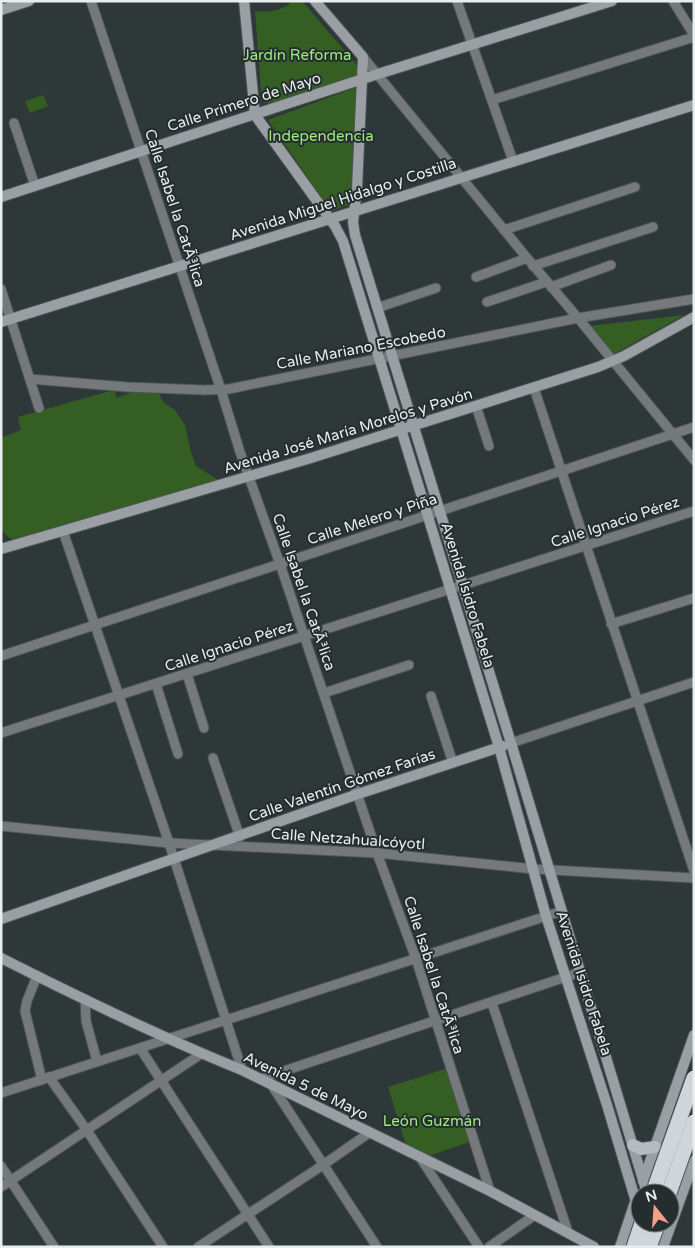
<svg xmlns="http://www.w3.org/2000/svg" width="695" height="1248" font-family="'Varela Round',sans-serif">
	<style>
		.green { fill: #345e22 }
		.lines { fill: none; stroke-linecap: round; stroke-linejoin: round }
		.street-casing { stroke: #4d5556; stroke-width: 11 }
		.secondary-casing { stroke: #4d5556; stroke-width: 12 }
		.primary-casing { stroke: #4d5556; stroke-width: 14 }
		.street { stroke: #76797c; stroke-width: 9 }
		.secondary { stroke: #999fa3; stroke-width: 10 }
		.primary { stroke: #b5bcc1; stroke-width: 12 }
		.highway-bridge-casing { stroke: #4d5556; stroke-width: 17; stroke-linecap: butt }
		.highway-bridge { stroke: #ced6dc; stroke-width: 15 }
		.labels { text-anchor: middle; dominant-baseline: central; stroke-width: 4; stroke-linejoin: round; paint-order: stroke }
		.park-label { font-size: 15px; fill: #9ee980; stroke: #252e2f }
		.street-label { font-size: 15px; fill: #e8edee; stroke: #252e2f }
	</style>
	<rect width="100%" height="100%" fill="#2f3839"/>
	<g class="green">
		<path d="M293,1H302L356,64L358,71L355,78L276,103H265L261,91L255,11C269,13 282,11 293,1Z"/>
		<path d="M357,87L352,204L331,211L268,120Z"/>
		<path d="M43,95L48,106L30,113L25,101Z"/>
		<path d="M684,315L614,354L589,326Z"/>
		<path d="M114,390L117,398L137,390L158,392L164,403L175,410L185,425L191,452L196,466L218,480L14,541L7,536L1,528V438L21,430L18,417Z"/>
		<path d="M445,1069L474,1140L429,1156L406,1145L388,1087Z"/>
	</g>
	<g class="lines">
		<defs>
			<g id="street">
				<path d="M91,1L221,390L240,452L280,564L377,853L416,959L490,1191"/>
				<path d="M457,1L513,161"/>
				<path d="M673,1L694,35"/>
				<path d="M363,57L527,258L578,318L694,460"/>
				<path d="M492,100L694,37"/>
				<path d="M14,123L35,186"/>
				<path d="M504,230L635,187"/>
				<path d="M533,266L653,227"/>
				<path d="M476,277L527,258"/>
				<path d="M551,287L611,265"/>
				<path d="M1,289L39,408"/>
				<path d="M487,302L546,282"/>
				<path d="M377,308L436,288"/>
				<path d="M30,379L127,387L205,390L229,389L578,318L694,299"/>
				<path d="M534,388L694,871"/>
				<path d="M476,406L489,446"/>
				<path d="M63,531L169,843L242,1070"/>
				<path d="M611,624L694,598"/>
				<path d="M1,656L694,427"/>
				<path d="M187,674L204,728"/>
				<path d="M156,684L178,754"/>
				<path d="M324,693L409,665"/>
				<path d="M431,696L453,763"/>
				<path d="M1,733L694,511"/>
				<path d="M511,743L694,682"/>
				<path d="M213,758L240,837"/>
				<path d="M1,826L169,843L377,853L534,869L694,878"/>
				<path d="M37,976L27,1001L25,1011L42,1080"/>
				<path d="M85,999L86,1021L97,1061"/>
				<path d="M492,1003L568,1232"/>
				<path d="M140,1048L269,1247"/>
				<path d="M49,1077L86,1129L163,1247"/>
				<path d="M260,1079L581,972"/>
				<path d="M271,1084L377,1247"/>
				<path d="M1,1093L562,911"/>
				<path d="M421,1159L479,1247"/>
				<path d="M1,1166L54,1247"/>
				<path d="M1,1187L201,1054"/>
				<path d="M198,1247L323,1165L369,1133"/>
				<path d="M489,1247L535,1215"/>
			</g>
			<g id="secondary">
				<path d="M244,1L255,115L335,226L343,241L499,747L546,916L607,1105L640,1215"/>
				<path d="M315,1L363,57L357,189L353,222L355,235L511,743L647,1193"/>
				<path d="M1,10L29,1"/>
				<path d="M1,197L378,74L612,1"/>
				<path d="M1,322L694,105"/>
				<path d="M1,549L311,458L598,367L624,356L694,317"/>
				<path d="M1,919L358,794L503,746"/>
				<path d="M1,958C80,998 160,1037 242,1070L490,1191L594,1247"/>
				<path d="M643,1181L694,1035"/>
				<path d="M620,1247L636,1199"/>
				<path d="M663,1247L694,1161"/>
			</g>
			<path id="primary" d="M633,1145L641,1149L655,1147"/>
		</defs>
		<use href="#street" class="street-casing"/>
		<use href="#secondary" class="secondary-casing"/>
		<use href="#primary" class="primary-casing"/>
		<use href="#street" class="street"/>
		<use href="#secondary" class="secondary"/>
		<use href="#primary" class="primary"/>
		<defs>
			<g id="highway-bridge">
				<path d="M653,1193L694,1078"/>
				<path d="M669,1193L694,1122"/>
				<path d="M634,1247L642,1223"/>
				<path d="M649,1247L658,1223"/>
			</g>
		</defs>
		<use href="#highway-bridge" class="highway-bridge-casing"/>
		<use href="#highway-bridge" class="highway-bridge"/>
	</g>
	<g class="labels">
		<g class="park-label">
			<text x="297" y="55">Jardín Reforma</text>
			<text x="321" y="136">Independencia</text>
			<text x="432" y="1121">León Guzmán</text>
		</g>
		<g class="street-label">
			<text transform="translate(244 102) rotate(-18)">Calle Primero de Mayo</text>
			<text transform="translate(343 199) rotate(-18)">Avenida Miguel Hidalgo y Costilla</text>
			<text transform="translate(175 208) rotate(72)">Calle Isabel la CatÃ³lica</text>
			<text transform="translate(361 348) rotate(-11)">Calle Mariano Escobedo</text>
			<text transform="translate(348 431) rotate(-17)">Avenida José María Morelos y Pavón</text>
			<text transform="translate(372 519) rotate(-18)">Calle Melero y Piña</text>
			<text transform="translate(615 522) rotate(-18)">Calle Ignacio Pérez</text>
			<text transform="translate(304 592) rotate(71)">Calle Isabel la CatÃ³lica</text>
			<text transform="translate(468 595) rotate(73)">Avenida Isidro Fabela</text>
			<text transform="translate(229 646) rotate(-18)">Calle Ignacio Pérez</text>
			<text transform="translate(342 785) rotate(-19)">Calle Valentín Gómez Farías</text>
			<text transform="translate(348 839) rotate(4)">Calle Netzahualcóyotl</text>
			<text transform="translate(434 975) rotate(72)">Calle Isabel la CatÃ³lica</text>
			<text transform="translate(584 983) rotate(72)">Avenida Isidro Fabela</text>
			<text transform="translate(306 1086) rotate(26)">Avenida 5 de Mayo</text>
		</g>
	</g>
	<rect width="695" height="1248" fill="none" stroke="#e8edee" stroke-width="5"/>
	<g transform="translate(655 1208) rotate(343)"><circle r="24" fill="#252e2f" stroke="#737a7b"/>
	<path d="M0-4L9 19L0 12L-9 19Z" fill="#f49e89"/>
	<text y="-8" font-size="14" font-weight="bold" text-anchor="middle" fill="#e8edee">N</text>
	</g>
</svg>
